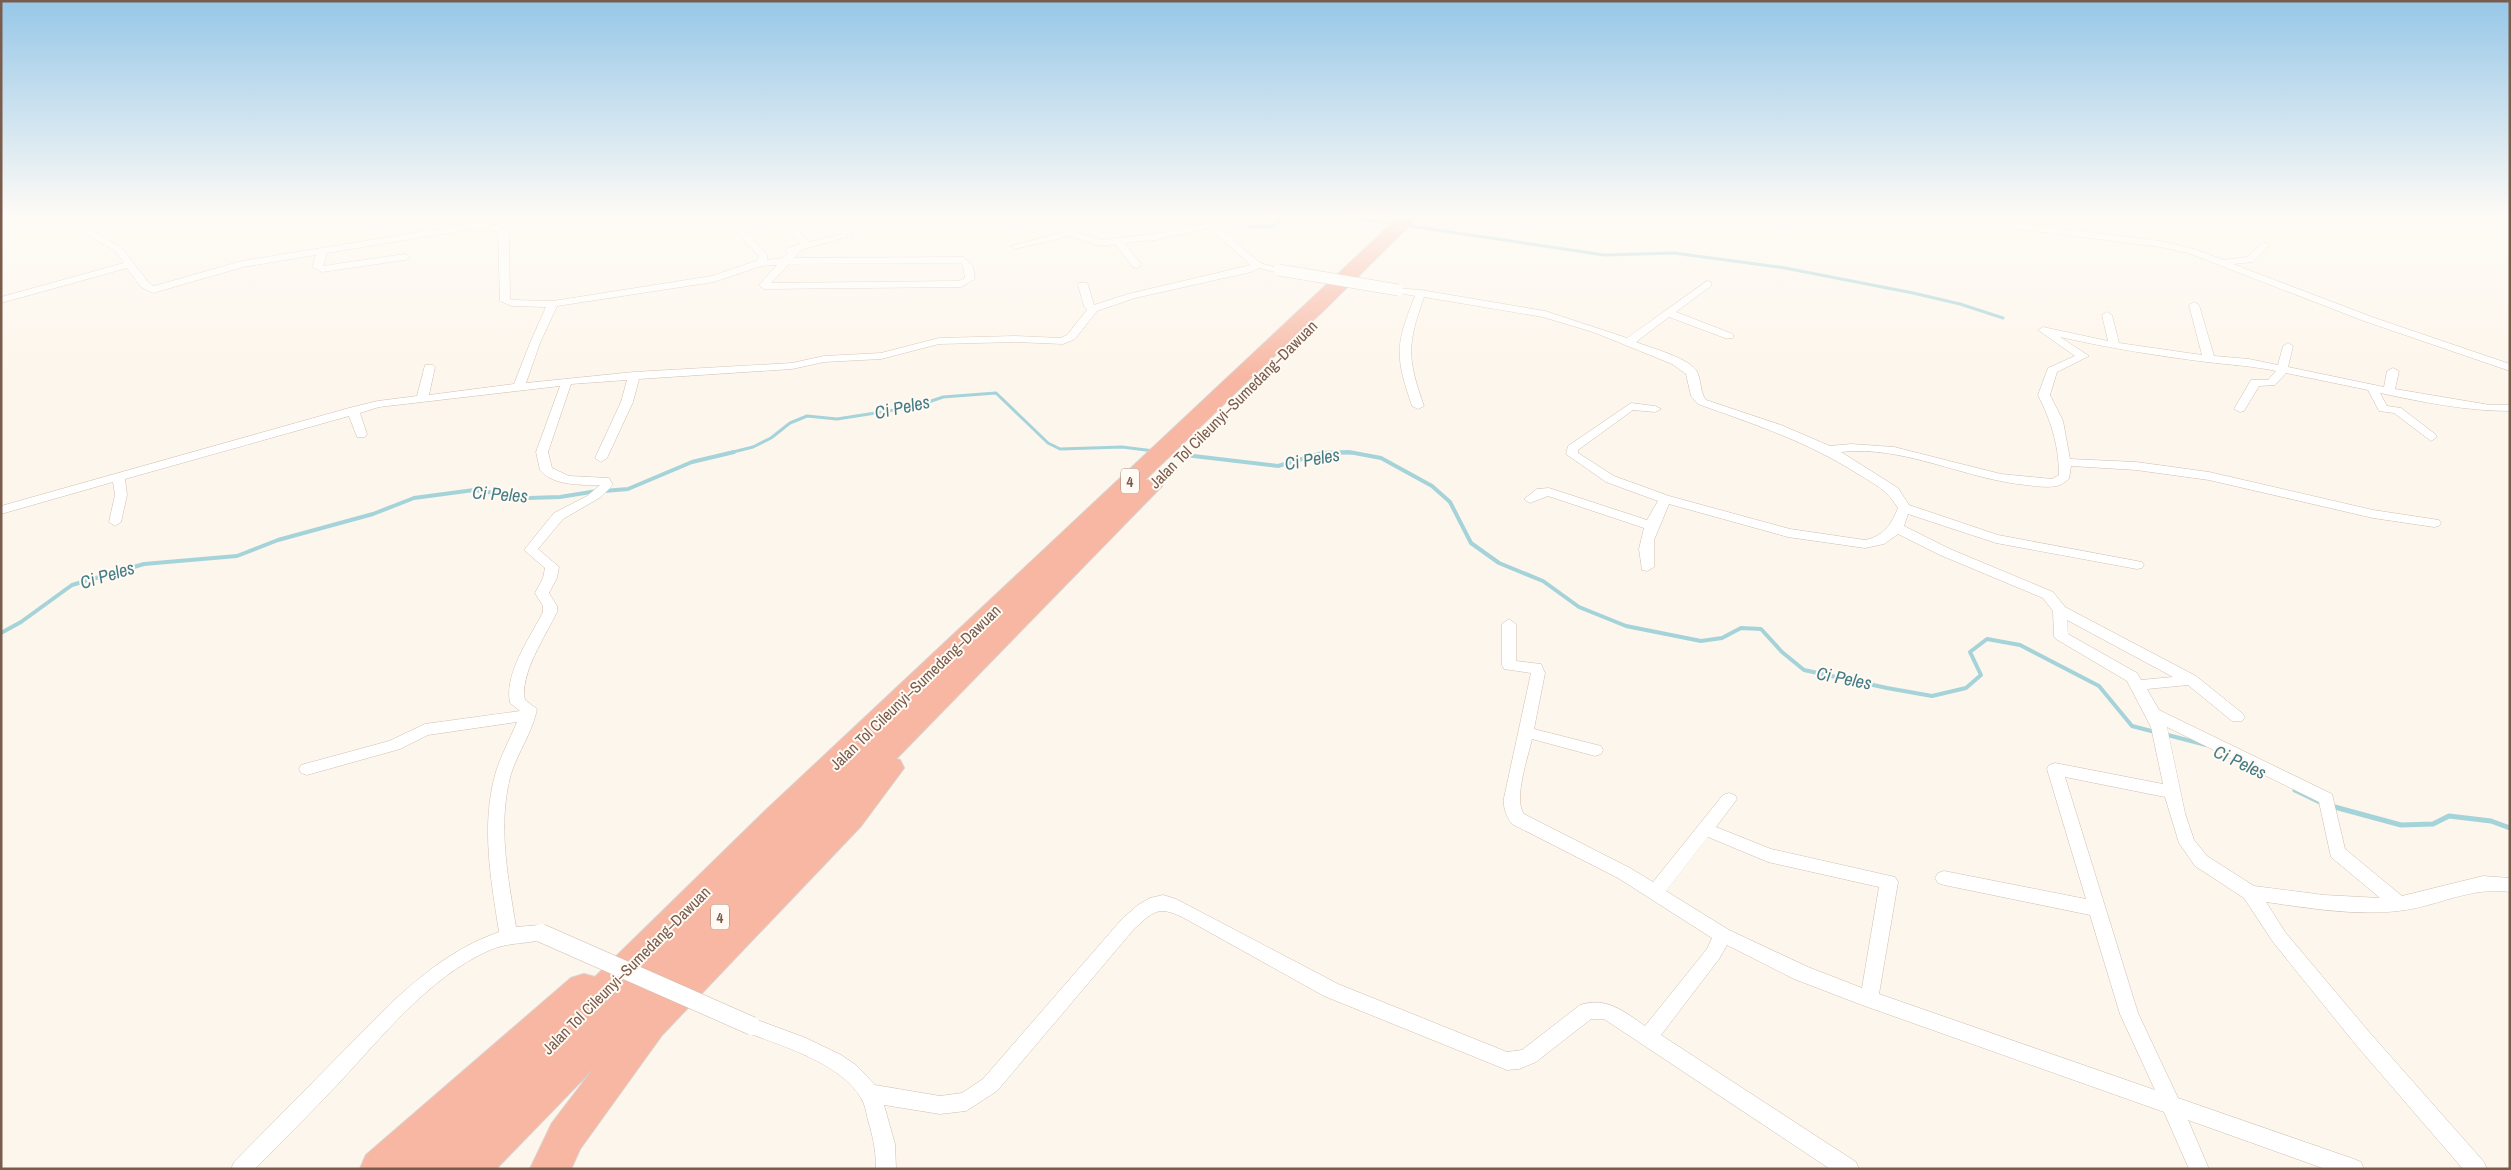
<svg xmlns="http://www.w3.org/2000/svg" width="2511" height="1170" font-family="'Archivo Narrow',sans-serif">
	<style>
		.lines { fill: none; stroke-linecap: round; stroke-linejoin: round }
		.stream-far2 { stroke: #a5d3da; stroke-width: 3 }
		.stream-far1 { stroke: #a5d3da; stroke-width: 4 }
		.stream { stroke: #a5d3da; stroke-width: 5 }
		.street-casing { stroke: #d1beb0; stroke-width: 1 }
		.highway-casing { stroke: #dad1cd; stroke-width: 2 }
		.street { fill: #fff; fill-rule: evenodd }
		.highway { fill: #f7b7a3; fill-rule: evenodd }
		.street-bridge-far1-casing { stroke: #d1beb0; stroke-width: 12; stroke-linecap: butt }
		.street-bridge-casing { stroke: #d1beb0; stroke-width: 19; stroke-linecap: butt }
		.street-bridge-far1 { stroke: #fff; stroke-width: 11 }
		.street-bridge { stroke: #fff; stroke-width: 18 }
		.labels { text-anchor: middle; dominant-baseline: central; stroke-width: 4; stroke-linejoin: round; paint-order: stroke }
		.shield { fill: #fffaf3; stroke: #a28b7f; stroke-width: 1 }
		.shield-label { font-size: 15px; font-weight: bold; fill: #7a5c4d }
		.street-label { font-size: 16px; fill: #7a5c4d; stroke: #fffaf3 }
		.water-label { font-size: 18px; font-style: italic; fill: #437c86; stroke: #fffaf3 }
	</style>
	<rect width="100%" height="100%" fill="#fdf6ec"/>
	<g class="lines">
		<g class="stream-far2">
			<path d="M1323,214L1395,224"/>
			<path d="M1404,225L1604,255L1674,253L1785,268L1913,293L1960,304L2003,318"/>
			<path d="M1250,227L1274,226L1286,215L1295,214"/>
			<path d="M729,453L753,447L771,438L790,423L807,416L837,419L914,407L943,397L996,393L1048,443L1060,449L1122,447L1154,451"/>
			<path d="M1327,453H1353"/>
		</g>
		<g class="stream-far1">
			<path d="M1168,453L1278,466L1322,453L1349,452L1381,458L1432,486L1450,502L1471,543L1499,563L1543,581L1579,607L1626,626L1701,641L1722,638L1741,628L1761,629L1782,652L1804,670L1887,688L1932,696L1966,688L1981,675L1970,652L1987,639L2020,645L2099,686L2132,726L2155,732"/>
			<path d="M604,491L628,489L692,462L734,452"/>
			<path d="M1,633L21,622L72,585L144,564L237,556L278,540L373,514L414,498L474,490L529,498L560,497L597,491"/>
			<path d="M2164,734L2206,745"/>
		</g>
		<g class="stream">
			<path d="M2295,790L2322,803"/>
			<path d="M2331,806L2401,825L2433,824L2449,816L2491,821L2510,828"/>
		</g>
		<defs>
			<g id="street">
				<path d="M476,214H486L485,223L504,227L509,233L510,299L513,300L553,301L712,276L756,261L759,256L731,227L736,224L767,254V260L783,258L788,253L785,250L787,248L800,244L774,214H784L809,242L842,234L825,214H835L853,235L801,250L794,258L963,257L973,266L975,279L961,287L764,289L759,285L777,265L761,266L714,282L557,306L540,343L526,383L634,372L792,363L824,356L881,353L939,338L1015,336L1061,338L1067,335L1087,310L1084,306L1078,285L1079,283H1087L1088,285L1094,305L1128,294L1251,265L1209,228L1155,240L1124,243L1142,265L1137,268L1133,267L1115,244L1100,246L1070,236L1015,249L1010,246L1071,230L1101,240L1155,234L1204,224L1193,214H1204L1260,263L1284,270L1279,273L1259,268L1251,272L1135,298L1097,311L1075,339L1063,344L1015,342L939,344L881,359L824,362L792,369L639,379L633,402L607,458L601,462L595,458L621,402L627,380L571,384L548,452L552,468L569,476L609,478L613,485L601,497L563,519L538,549L559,567L557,578L549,593L557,606V612C546,635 519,675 525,700L537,709C533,731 518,752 511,774C497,824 508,877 516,927L541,925L547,928L550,933L547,938C528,945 509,941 488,951C428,978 382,1037 338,1084C311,1113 283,1140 255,1169H231L234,1162L391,1003C424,973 456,947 499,932C491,880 481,827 495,775C500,757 510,739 517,722L428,735L400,749L307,775L301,773L299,769L301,765L389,741L425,724L520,711L510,703C504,673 530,638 543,612V606L535,593L543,578L545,568L524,550L554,513L587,496L600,485C582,485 553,486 540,470L536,452L560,386L379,407L360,413L367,434L365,437H357L349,416L125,479L127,495L121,522L115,526L109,522L115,495L113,482L1,514V506L349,408L378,401L417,396L425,365H433L435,367L429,395L514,384L530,343L546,307L512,306L500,301L498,231L480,228L327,253L323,266L405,254L410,257L405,260L322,272L312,267L316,255L243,267L153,293L141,287L127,268L1,303V297L124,263L115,251L85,234L83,232L88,229L121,247L149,283L154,286L242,261L475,223ZM960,263L963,266L965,278L959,281L771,283L789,264Z"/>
				<path d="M922,214H933L940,220L960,214H982L991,222L983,224L973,216L938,226Z"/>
				<path d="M1017,214H1028L1036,221L1028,223Z"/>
				<path d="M1062,214H1073L1077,218L1069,220Z"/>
				<path d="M1989,214H1999L2005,220L2019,223L2160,241L2194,249L2224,260L2247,257L2262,243H2268V247L2253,262L2233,264L2372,317L2510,364V371L2364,321L2188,253L2160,247L2019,229L1999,224Z"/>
				<path d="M1707,281L1711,282V286L1676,312L1733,334V338H1725L1669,317L1636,342C1651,348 1686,357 1696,370C1702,379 1699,391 1706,400L1781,425L1830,446L1851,444L1894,447L2001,474L2052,479L2059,475C2059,446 2051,420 2038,395L2048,368L2075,356L2038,330L2043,327L2108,341L2102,315L2107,312L2112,315L2119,343L2202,355L2189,305L2194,302L2199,305L2214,356L2249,359L2278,365L2283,346L2288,343L2293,346L2288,367L2384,387L2387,371L2393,368L2399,371L2395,389L2490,405H2510V411C2466,411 2422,402 2380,393L2387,406L2401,408L2435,434L2437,437L2431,441L2394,413L2379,411L2368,390L2286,373L2275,385L2259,386L2244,411L2240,412L2234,409L2251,380H2268L2276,371C2253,366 2231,365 2207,362C2158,356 2109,348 2060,337L2089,356L2057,372L2050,395L2063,421L2070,459L2136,462L2209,472L2373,510L2439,520L2441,523L2439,526L2434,527L2373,518L2209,480L2136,470L2071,466L2069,479C2065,481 2061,486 2056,486C2047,488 2035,486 2026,485C1964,479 1904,445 1841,452L1898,488L1909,505L1998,535L2142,562L2144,565L2142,568L2137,569L1996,543L1908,514L1904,526L1950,549L2053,592L2065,607L2196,676L2242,713L2245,717L2242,721H2232L2188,685L2147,689L2159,710L2332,794L2345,849L2402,896L2483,876L2510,878V892C2470,886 2437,907 2398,911C2354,916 2309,908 2266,902L2285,932L2370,1033L2484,1162L2487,1169H2463L2356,1045L2273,942L2244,898L2195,866L2179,843L2165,797L2065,777L2138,1013L2178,1098L2354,1159L2361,1162L2364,1169H2325L2188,1120L2209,1169H2189L2164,1112L1862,1005L1794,979L1727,945L1719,959L1661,1035L1856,1162L1859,1169H1830L1604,1019H1591L1536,1062L1519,1069L1507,1070L1324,996L1184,918C1158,905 1154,911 1134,929L997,1091L966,1111L940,1114L884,1105L895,1144L896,1169H876C876,1151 873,1137 868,1120C866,1112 865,1104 861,1098C841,1063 780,1045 745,1032L742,1026L745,1020L752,1018L806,1038L841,1055L856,1065L875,1085L940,1096L962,1093L983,1079L1122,919L1138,905L1150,898L1163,895L1176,899L1338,984L1507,1052L1522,1050L1580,1005C1606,996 1625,1012 1645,1026L1707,949L1712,938L1618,878L1512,824C1506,815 1503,808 1504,798L1531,673L1504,669L1502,665V624L1509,619L1516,624V661L1541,664L1545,673L1534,729L1601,746L1603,750L1601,754L1595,756L1532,739C1528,757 1513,800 1524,814L1630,868L1653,882L1723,795L1729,793L1735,795L1737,799L1716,827L1771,849L1895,877L1898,882L1879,994L2155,1090L2120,1014L2090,915L1944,885L1938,883L1935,878L1938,873L1944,871L2086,899L2047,769L2049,765L2055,763L2163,784L2151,727L2127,681L2056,639L2054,636L2053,611L2043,598L1940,555L1898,534L1884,544L1865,548L1788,537L1669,504L1654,540V567L1647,571L1642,570L1639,549L1644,528L1548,496L1530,503L1524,499L1537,489L1549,488L1647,520L1658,501L1606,482L1566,454L1568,446L1631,403L1655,406L1661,409L1655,412L1633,410L1578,450V453L1614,476L1669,496L1790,529L1865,540C1884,536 1891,525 1898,508C1887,490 1876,485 1858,474C1806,441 1756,425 1698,404L1691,396L1686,374L1672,364L1593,332L1543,317L1424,297C1407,345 1407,358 1424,406L1418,409L1412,406C1395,355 1395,346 1415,296L1394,292V288L1421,290L1545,311L1627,338ZM2067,620L2173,677L2141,680L2137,673L2068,634ZM2167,727L2319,802L2331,857L2380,898L2324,895L2254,886L2207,856L2194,840L2185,813ZM1708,837L1768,862L1879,887L1862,988L1808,967L1729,930L1666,891Z"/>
			</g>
			<path id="highway" d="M1402,214H1421L1323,311L1256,373L1145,480L1158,481L1162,486L896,759L900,760L904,768L861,826L662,1035L580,1149L571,1169H530L552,1123L594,1068L496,1169H360L366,1155L571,978L584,974L595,977L765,811Z"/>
		</defs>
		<use href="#street" class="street-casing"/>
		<use href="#highway" class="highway-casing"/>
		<use href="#street" class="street"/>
		<use href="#highway" class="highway"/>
		<defs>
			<path id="street-bridge-far1" d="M1279,270L1398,290"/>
			<path id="street-bridge" d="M541,933L752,1026"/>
		</defs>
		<use href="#street-bridge-far1" class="street-bridge-far1-casing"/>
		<use href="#street-bridge" class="street-bridge-casing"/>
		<use href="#street-bridge-far1" class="street-bridge-far1"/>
		<use href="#street-bridge" class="street-bridge"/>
	</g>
	<linearGradient id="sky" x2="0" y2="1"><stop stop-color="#97c7e8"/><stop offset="0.57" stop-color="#fefbf6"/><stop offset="1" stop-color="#fefbf6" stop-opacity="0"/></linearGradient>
	<rect width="2511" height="378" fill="url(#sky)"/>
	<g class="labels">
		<g class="shield">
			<rect x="1121" y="468.5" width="18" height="25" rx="4"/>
			<rect x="711" y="904.5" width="18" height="25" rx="4"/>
		</g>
		<g class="shield-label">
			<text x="1130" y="481">4</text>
			<text x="720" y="917">4</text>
		</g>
		<g class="street-label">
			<text transform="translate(1233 404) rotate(-45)">Jalan Tol Cileunyi–Sumedang–Dawuan</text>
			<text transform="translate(915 687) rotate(-44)">Jalan Tol Cileunyi–Sumedang–Dawuan</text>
			<text transform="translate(626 970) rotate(-45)">Jalan Tol Cileunyi–Sumedang–Dawuan</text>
		</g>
		<g class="water-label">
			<text transform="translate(902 407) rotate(-12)">Ci Peles</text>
			<text transform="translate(1312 459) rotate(-10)">Ci Peles</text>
			<text transform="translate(500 494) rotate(4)">Ci Peles</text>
			<text transform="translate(107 575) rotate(-17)">Ci Peles</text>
			<text transform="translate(1844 678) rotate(11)">Ci Peles</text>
			<text transform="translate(2240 762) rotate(25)">Ci Peles</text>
		</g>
	</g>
	<rect width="2511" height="1170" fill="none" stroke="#7a5c4d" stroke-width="5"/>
</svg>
